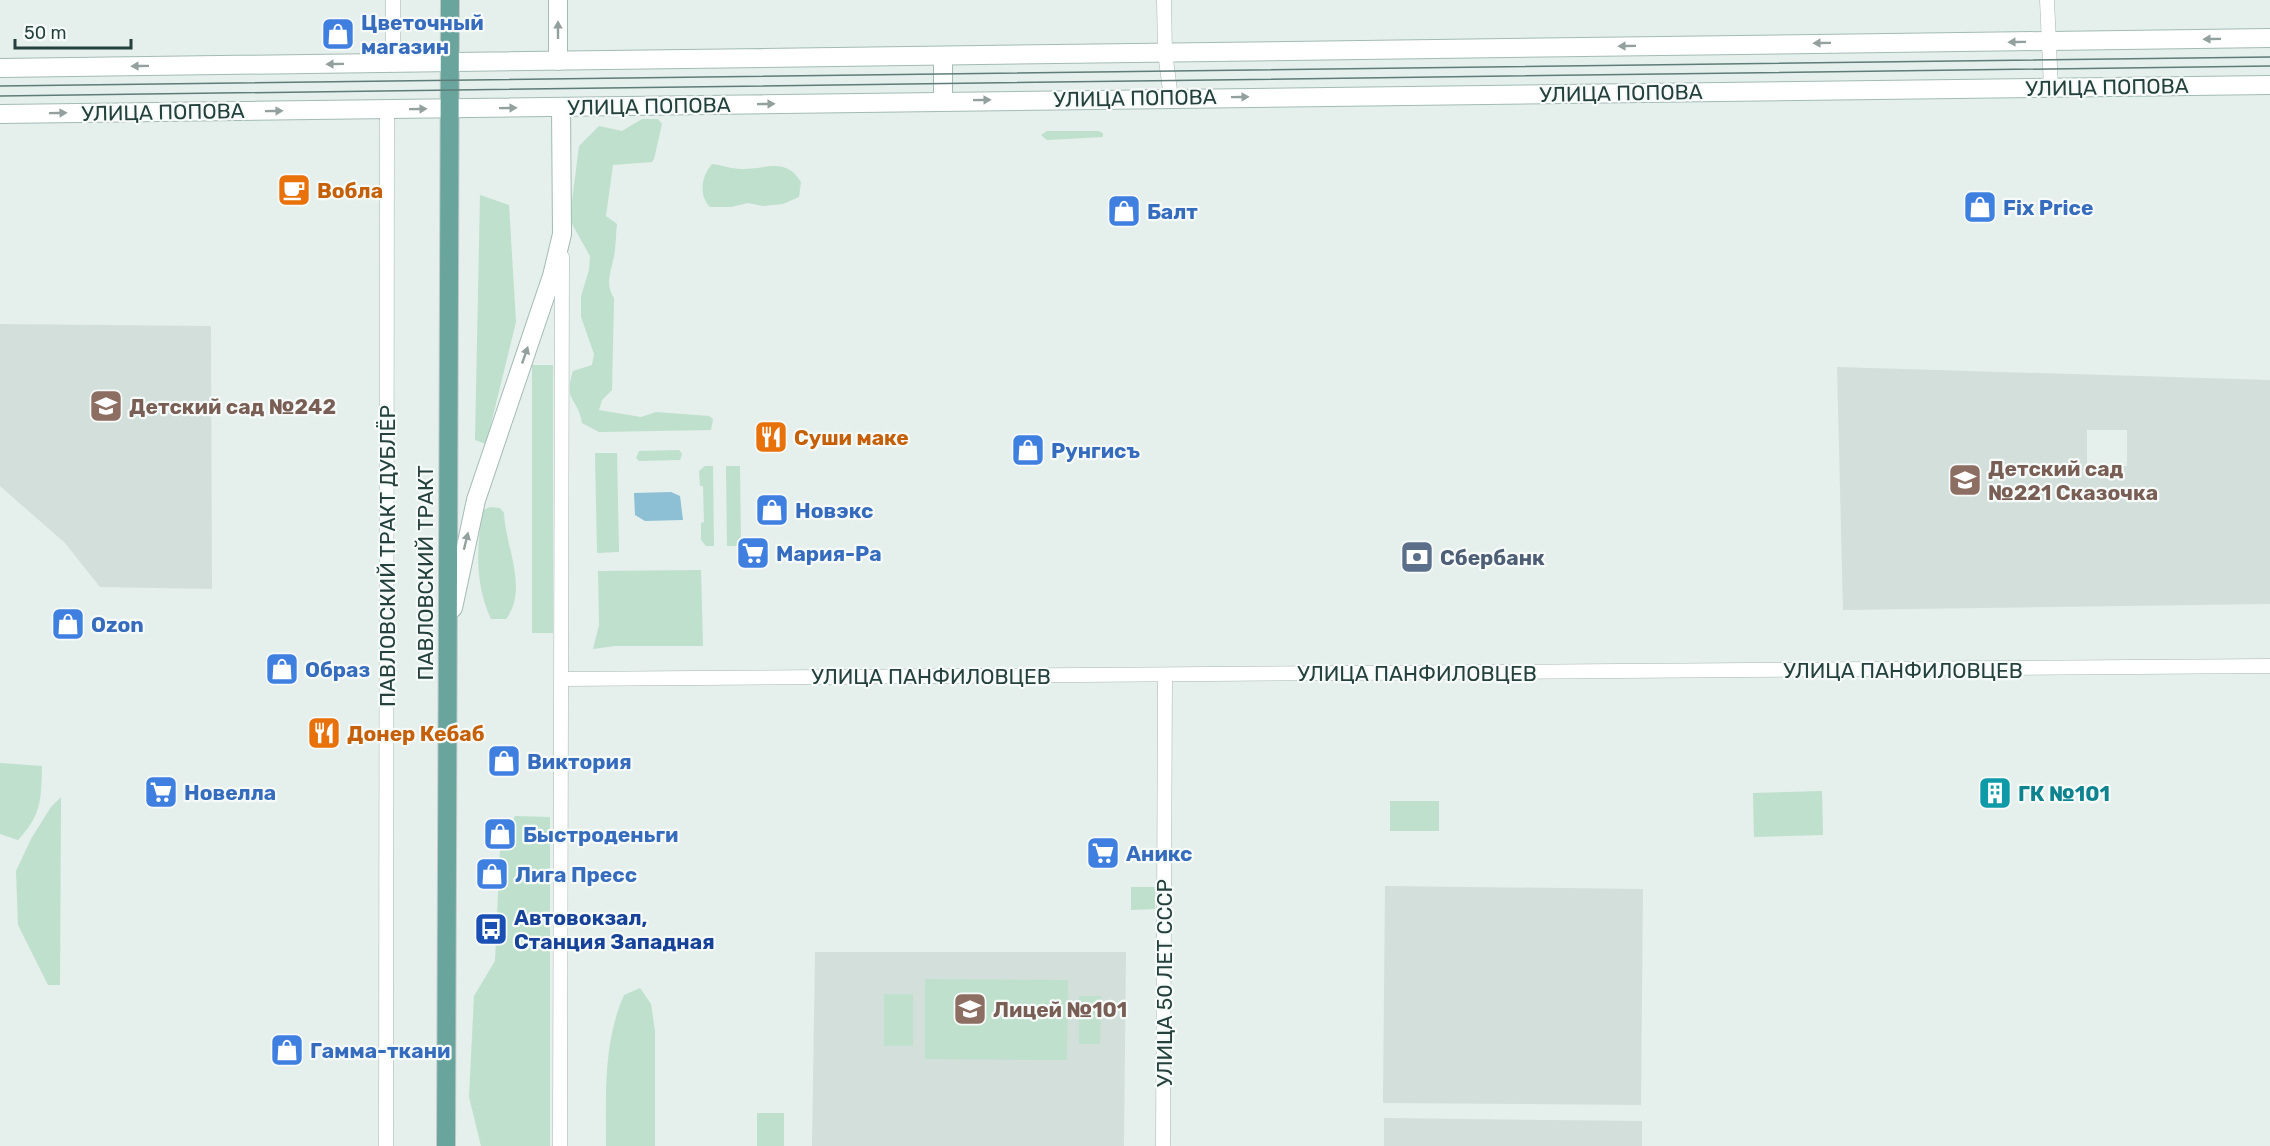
<svg xmlns="http://www.w3.org/2000/svg" width="2270" height="1146" font-family="Rubik,sans-serif">
	<style>
		.built { fill: #d3dfdb; fill-rule: evenodd }
		.green { fill: #bee0cc }
		.water { fill: #8dc0d4 }
		.lines { fill: none; stroke-linecap: round; stroke-linejoin: round }
		.minor-casing { stroke: #a7b7b4; stroke-width: 15 }
		.secondary-casing { stroke: #a3bbb5; stroke-width: 20 }
		.primary-casing { stroke: #c2cac9; stroke-width: 20 }
		.minor { stroke: #fff; stroke-width: 14 }
		.secondary { stroke: #fff; stroke-width: 18 }
		.primary { stroke: #69a59d; stroke-width: 18 }
		.tram { stroke: #5e7c78; stroke-width: 1.5 }
		.oneway { fill: #92a09e }
		.labels { text-anchor: middle; dominant-baseline: central; stroke-width: 4.5; stroke-linejoin: round; paint-order: stroke }
		.shop-label { font-size: 21px; font-weight: bold; fill: #366cbe; stroke: #f6fbf9; text-anchor: start }
		.street-label { font-size: 21px; fill: #24413d; stroke: #f6fbf9 }
		.food-label { font-size: 21px; font-weight: bold; fill: #c56008; stroke: #f6fbf9; text-anchor: start }
		.education-label { font-size: 21px; font-weight: bold; fill: #785e54; stroke: #f6fbf9; text-anchor: start }
		.service-label { font-size: 21px; font-weight: bold; fill: #4e5e75; stroke: #f6fbf9; text-anchor: start }
		.culture-label { font-size: 21px; font-weight: bold; fill: #0d838f; stroke: #f6fbf9; text-anchor: start }
		.transit-label { font-size: 21px; font-weight: bold; fill: #164399; stroke: #f6fbf9; text-anchor: start }
	</style>
	<rect width="100%" height="100%" fill="#e5efec"/>
	<g class="built">
		<path d="M0,324L211,326L212,589L100,587L65,543L0,486Z"/>
		<path d="M1837,367L2270,380V604L1843,610ZM2087,430H2127V466H2087Z"/>
		<path d="M1385,886L1643,889L1641,1105L1383,1103Z"/>
		<path d="M815,952H1126L1124,1146H812Z"/>
		<path d="M1384,1118L1642,1121V1146H1384Z"/>
	</g>
	<g class="green">
		<path d="M642,119H658L662,124L654,159L652,162L613,165L606,216L617,224C616,232 616,240 615,249C614,265 603,283 614,298L612,390L602,400L599,410L641,417L656,412L709,416L713,419L711,430L599,432L582,423C578,397 563,402 573,371L592,365L594,354L581,317V296L589,270L590,256L572,224L571,209L579,146L599,126L622,131Z"/>
		<path d="M1047,131H1098L1103,133V137L1047,140L1041,135Z"/>
		<path d="M712,164C722,165 732,169 741,169C765,170 785,156 801,182L799,197L783,204L763,206L748,203L731,207H710C698,195 702,175 712,164Z"/>
		<path d="M480,195L509,205L516,322L486,444L475,440Z"/>
		<rect x="532" y="365" width="21" height="268"/>
		<path d="M679,450L682,454L680,460L639,461L636,458L639,451Z"/>
		<path d="M595,453H617L619,552L597,553Z"/>
		<path d="M705,466H713L714,546H706L701,540V523L704,522L703,486H700L699,471Z"/>
		<path d="M726,466H740L741,546H727Z"/>
		<path d="M490,507L500,508L504,513C505,546 529,589 506,619H491C475,584 476,548 483,510Z"/>
		<path d="M701,570L703,646H615L593,649L599,625L598,571Z"/>
		<path d="M0,763L42,766C41,800 42,814 18,840L0,834Z"/>
		<path d="M1822,791L1823,835L1754,837L1753,793Z"/>
		<path d="M61,797L60,985H48L18,925L16,871L31,839L51,807Z"/>
		<rect x="1390" y="801" width="49" height="30"/>
		<path d="M515,816L550,817V1146H481L469,1097L474,996L495,961L500,849Z"/>
		<path d="M1131,887H1155V909L1131,910Z"/>
		<path d="M925,979L1068,980L1067,1060L925,1059Z"/>
		<path d="M640,988L651,1004L655,1031V1146H606C606,1094 603,1043 624,995Z"/>
		<rect x="884" y="994" width="29" height="52"/>
		<path d="M1079,996H1101L1100,1044H1079Z"/>
		<rect x="757" y="1113" width="27" height="33"/>
	</g>
	<path class="water" d="M671,492L680,496L683,520L645,521L635,515L634,493Z"/>
	<g class="lines">
		<defs>
			<g id="minor">
				<path d="M393,0V63"/>
				<path d="M1164,0L1165,52L1171,98"/>
				<path d="M2047,0L2051,88"/>
				<path d="M563,679L2270,666"/>
				<path d="M386,1146L387,109"/>
				<path d="M560,1146L562,257"/>
				<path d="M1163,1146L1165,675"/>
			</g>
			<g id="secondary">
				<path d="M558,0V61"/>
				<path d="M943,56V100"/>
				<path d="M0,68L2270,38"/>
				<path d="M0,114L2270,85"/>
				<path d="M453,608L476,500L552,276L562,234L561,107"/>
			</g>
			<path id="primary" d="M446,1146L450,0"/>
		</defs>
		<use href="#minor" class="minor-casing"/>
		<use href="#secondary" class="secondary-casing"/>
		<use href="#primary" class="primary-casing"/>
		<use href="#minor" class="minor"/>
		<use href="#secondary" class="secondary"/>
		<use href="#primary" class="primary"/>
		<g class="tram">
			<path d="M0,86L2270,57"/>
			<path d="M0,96L2270,66"/>
		</g>
	</g>
	<defs><path id="oneway-solid" d="M-6-.8H1V-3.2L6.5 0L1 3.2V.8H-6Z" transform="scale(1.5)"/></defs>
	<g class="oneway">
		<use href="#oneway-solid" transform="translate(558 30) rotate(-90)"/>
		<use href="#oneway-solid" transform="translate(2212 39) rotate(179)"/>
		<use href="#oneway-solid" transform="translate(2017 42) rotate(179)"/>
		<use href="#oneway-solid" transform="translate(1822 43) rotate(179)"/>
		<use href="#oneway-solid" transform="translate(1627 46) rotate(179)"/>
		<use href="#oneway-solid" transform="translate(335 64) rotate(179)"/>
		<use href="#oneway-solid" transform="translate(140 66) rotate(179)"/>
		<use href="#oneway-solid" transform="translate(1240 97) rotate(-1)"/>
		<use href="#oneway-solid" transform="translate(982 100) rotate(-1)"/>
		<use href="#oneway-solid" transform="translate(766 104) rotate(-1)"/>
		<use href="#oneway-solid" transform="translate(508 108) rotate(-1)"/>
		<use href="#oneway-solid" transform="translate(418 109) rotate(-1)"/>
		<use href="#oneway-solid" transform="translate(274 111) rotate(-1)"/>
		<use href="#oneway-solid" transform="translate(58 113) rotate(-1)"/>
		<use href="#oneway-solid" transform="translate(525 355) rotate(-71)"/>
		<use href="#oneway-solid" transform="translate(466 541) rotate(-76)"/>
	</g>
	<defs>
		<symbol id="shop-square" viewBox="-11 -11 22 22"><rect x="-9" y="-9" width="18" height="18" rx="4" fill="#3f7fe0" stroke="#f6fbf9"/><path d="M-5-2.5h2.3a2.7 3.5 0 0 1 5.4 0H5L5.5 6h-11ZM-1.5-2.5h3a1.5 2.3 0 0 0-3 0Z" fill="#fff"/></symbol>
		<symbol id="cafe-square" viewBox="-11 -11 22 22"><rect x="-9" y="-9" width="18" height="18" rx="4" fill="#e8710a" stroke="#f6fbf9"/><path d="M-5.5-4.5H6V0H3Q3 3.5 0 3.5H-2.5Q-5.5 3.5-5.5 0ZM3-3.2v2h1.7v-2ZM-6 4.5H4V6H-6Z" fill="#fff"/></symbol>
		<symbol id="school-square" viewBox="-11 -11 22 22"><rect x="-9" y="-9" width="18" height="18" rx="4" fill="#8d6e63" stroke="#f6fbf9"/><path d="M0-5L7-2L0 1L-7-2ZM-4 1L0 2.5L4 1V4Q0 6-4 4Z" fill="#fff"/></symbol>
		<symbol id="restaurant-square" viewBox="-11 -11 22 22"><rect x="-9" y="-9" width="18" height="18" rx="4" fill="#e8710a" stroke="#f6fbf9"/><path d="M-5-6h1v4h1v-4h1v4h1v-4h1v5L-1.5 .5V6h-2V.5L-5-1ZM5-6V6H3V1.5H1.5Q1.5-4 5-6Z" fill="#fff"/></symbol>
		<symbol id="supermarket-square" viewBox="-11 -11 22 22"><rect x="-9" y="-9" width="18" height="18" rx="4" fill="#3f7fe0" stroke="#f6fbf9"/><path d="M-6-5.5h2.5l.6 2H6L4.5 2H-2.5L-4.4-4H-6ZM-1.5 3.2a1.3 1.3 0 1 0 .1 0ZM3 3.2a1.3 1.3 0 1 0 .1 0Z" fill="#fff"/></symbol>
		<symbol id="bank-square" viewBox="-11 -11 22 22"><rect x="-9" y="-9" width="18" height="18" rx="4" fill="#5c6f8a" stroke="#f6fbf9"/><path d="M-6-4H6V4H-6ZM0-2.3a2.3 2.3 0 1 0 0 4.6a2.3 2.3 0 1 0 0-4.6Z" fill="#fff"/></symbol>
		<symbol id="building-square" viewBox="-11 -11 22 22"><rect x="-9" y="-9" width="18" height="18" rx="4" fill="#0f9aa8" stroke="#f6fbf9"/><path d="M-4-6H4V6H1V3H-1V6H-4ZM-2.5-4.3h1.7v1.8h-1.7ZM.8-4.3h1.7v1.8H.8ZM-2.5-1h1.7V.8h-1.7ZM.8-1h1.7V.8H.8Z" fill="#fff"/></symbol>
		<symbol id="bus-square" viewBox="-11 -11 22 22"><rect x="-9" y="-9" width="18" height="18" rx="4" fill="#1a4fb4" stroke="#f6fbf9"/><path d="M-5-6H5V4H4V6H2V4H-2V6H-4V4H-5ZM-3.5-4V0h7V-4ZM-3.5 1.2v1.5H-2V1.2ZM2 1.2v1.5H3.5V1.2Z" fill="#fff"/></symbol>
	</defs>
	<g fill-rule="evenodd">
		<use href="#shop-square" x="319" y="15" width="38" height="38"/>
		<use href="#cafe-square" x="275" y="171" width="38" height="38"/>
		<use href="#shop-square" x="1961" y="188" width="38" height="38"/>
		<use href="#shop-square" x="1105" y="192" width="38" height="38"/>
		<use href="#school-square" x="87" y="387" width="38" height="38"/>
		<use href="#restaurant-square" x="752" y="418" width="38" height="38"/>
		<use href="#shop-square" x="1009" y="431" width="38" height="38"/>
		<use href="#school-square" x="1946" y="461" width="38" height="38"/>
		<use href="#shop-square" x="753" y="491" width="38" height="38"/>
		<use href="#supermarket-square" x="734" y="534" width="38" height="38"/>
		<use href="#bank-square" x="1398" y="538" width="38" height="38"/>
		<use href="#shop-square" x="49" y="605" width="38" height="38"/>
		<use href="#shop-square" x="263" y="650" width="38" height="38"/>
		<use href="#restaurant-square" x="305" y="714" width="38" height="38"/>
		<use href="#shop-square" x="485" y="742" width="38" height="38"/>
		<use href="#supermarket-square" x="142" y="773" width="38" height="38"/>
		<use href="#building-square" x="1976" y="774" width="38" height="38"/>
		<use href="#shop-square" x="481" y="815" width="38" height="38"/>
		<use href="#supermarket-square" x="1084" y="834" width="38" height="38"/>
		<use href="#shop-square" x="473" y="855" width="38" height="38"/>
		<use href="#bus-square" x="472" y="910" width="38" height="38"/>
		<use href="#school-square" x="951" y="990" width="38" height="38"/>
		<use href="#shop-square" x="268" y="1031" width="38" height="38"/>
	</g>
	<g class="labels">
		<g class="shop-label">
			<text x="361" y="22">Цветочный<tspan x="361" dy="24">магазин</tspan></text>
			<text x="2003" y="207">Fix Price</text>
			<text x="1147" y="211">Балт</text>
			<text x="1051" y="450">Рунгисъ</text>
			<text x="795" y="510">Новэкс</text>
			<text x="776" y="553">Мария-Ра</text>
			<text x="91" y="624">Ozon</text>
			<text x="305" y="669">Образ</text>
			<text x="527" y="761">Виктория</text>
			<text x="184" y="792">Новелла</text>
			<text x="523" y="834">Быстроденьги</text>
			<text x="1126" y="853">Аникс</text>
			<text x="515" y="874">Лига Пресс</text>
			<text x="310" y="1050">Гамма-ткани</text>
		</g>
		<g class="street-label">
			<text transform="translate(2107 87) rotate(-1)">УЛИЦА ПОПОВА</text>
			<text transform="translate(1621 93) rotate(-1)">УЛИЦА ПОПОВА</text>
			<text transform="translate(1135 98) rotate(-1)">УЛИЦА ПОПОВА</text>
			<text transform="translate(649 106) rotate(-1)">УЛИЦА ПОПОВА</text>
			<text transform="translate(163 112) rotate(-1)">УЛИЦА ПОПОВА</text>
			<text transform="translate(387 556) rotate(-90)">ПАВЛОВСКИЙ ТРАКТ ДУБЛЁР</text>
			<text transform="translate(425 573) rotate(-90)">ПАВЛОВСКИЙ ТРАКТ</text>
			<text x="1903" y="670">УЛИЦА ПАНФИЛОВЦЕВ</text>
			<text x="1417" y="673">УЛИЦА ПАНФИЛОВЦЕВ</text>
			<text x="931" y="676">УЛИЦА ПАНФИЛОВЦЕВ</text>
			<text transform="translate(1164 983) rotate(-90)">УЛИЦА 50 ЛЕТ СССР</text>
		</g>
		<g class="food-label">
			<text x="317" y="190">Вобла</text>
			<text x="794" y="437">Суши маке</text>
			<text x="347" y="733">Донер Кебаб</text>
		</g>
		<g class="education-label">
			<text x="129" y="406">Детский сад №242</text>
			<text x="1988" y="468">Детский сад<tspan x="1988" dy="24">№221 Сказочка</tspan></text>
			<text x="993" y="1009">Лицей №101</text>
		</g>
		<g class="service-label">
			<text x="1440" y="557">Сбербанк</text>
		</g>
		<g class="culture-label">
			<text x="2018" y="793">ГК №101</text>
		</g>
		<g class="transit-label">
			<text x="514" y="917">Автовокзал,<tspan x="514" dy="24">Станция Западная</tspan></text>
		</g>
	</g>
	<path d="M15 39v9h116v-9" fill="none" stroke="#24413d" stroke-width="3"/>
	<text x="24" y="39" font-size="18" fill="#24413d" stroke="#f6fbf9" stroke-width="4.5" paint-order="stroke">50 m</text>
</svg>
